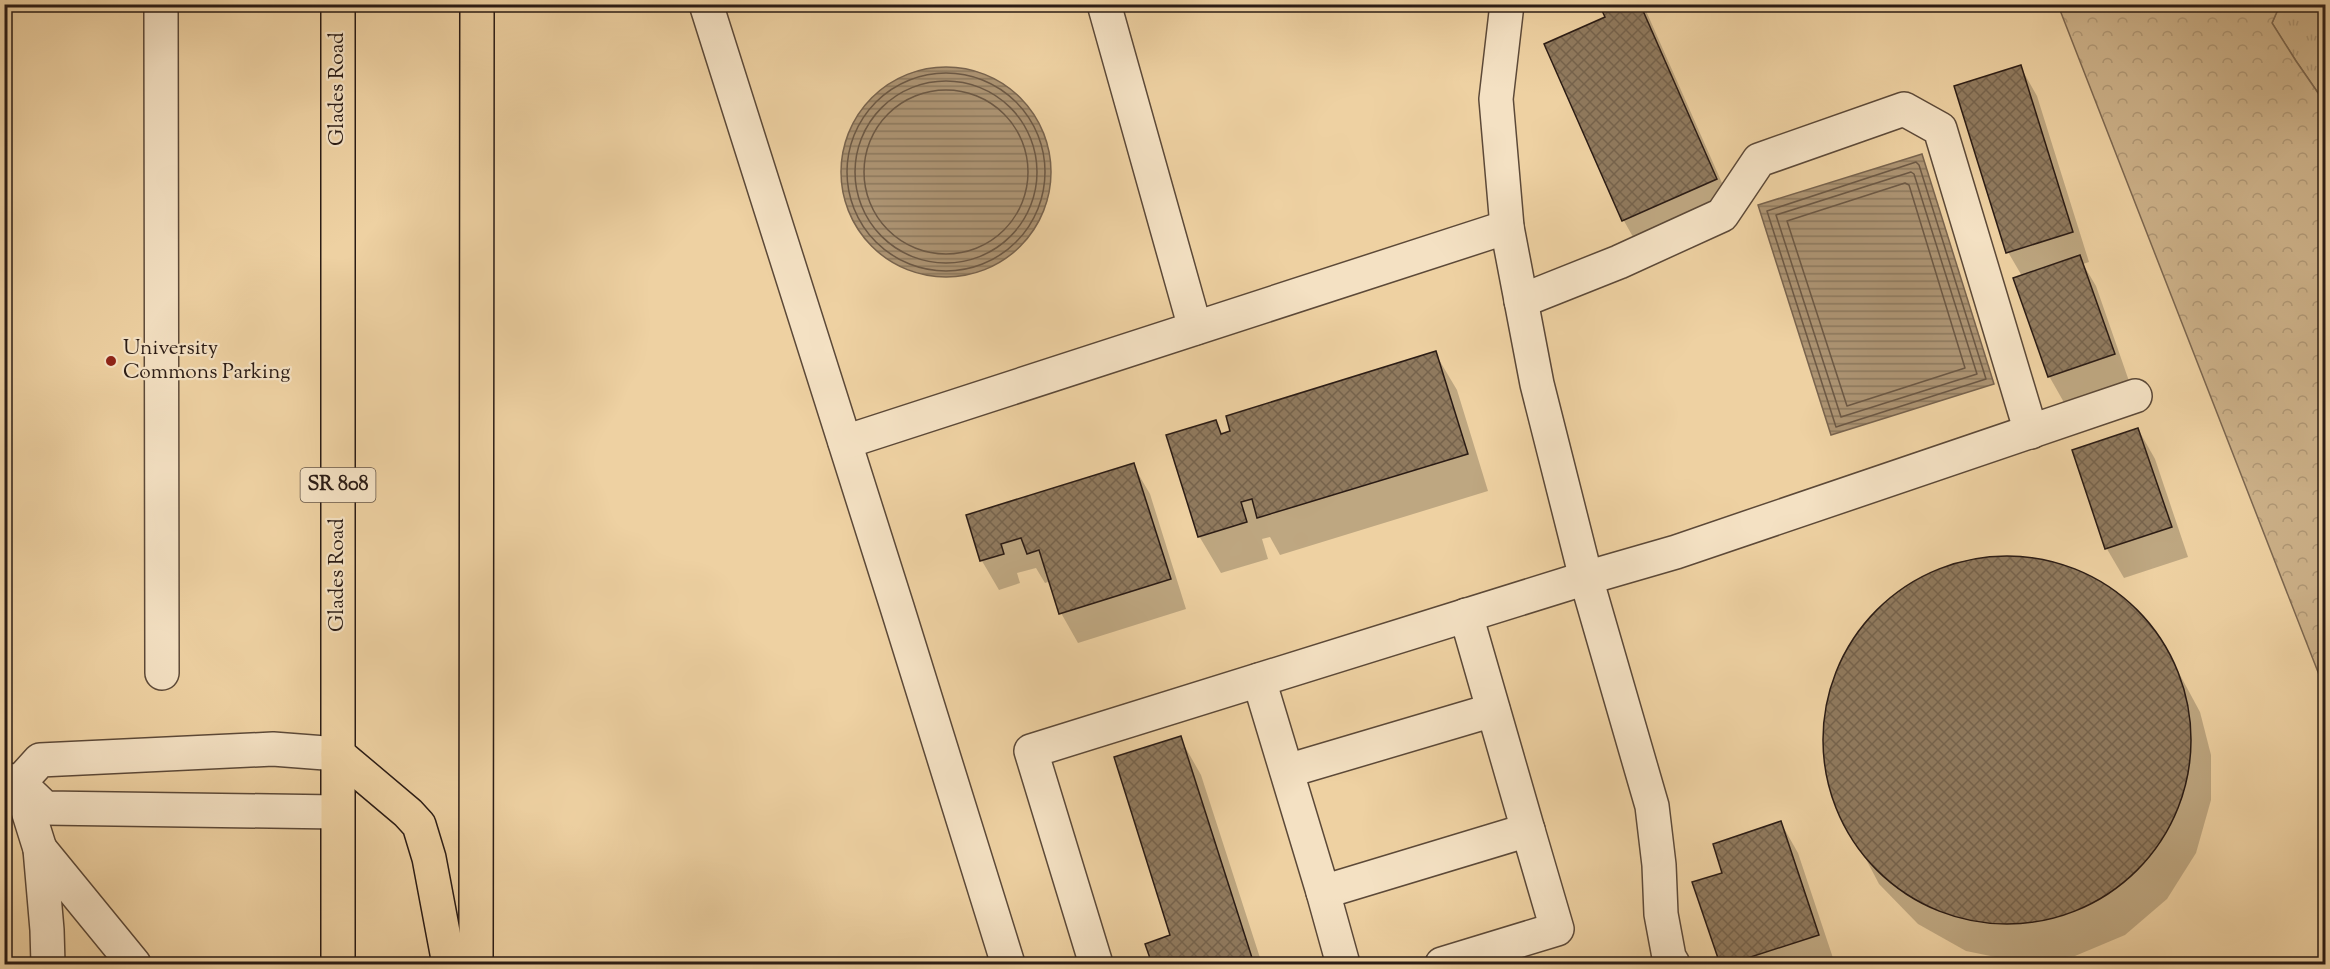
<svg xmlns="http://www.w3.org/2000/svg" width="2330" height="969" font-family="'Sorts Mill Goudy',serif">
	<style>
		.grass { fill: url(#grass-tufts); stroke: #7c6750; stroke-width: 1.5 }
		.forest { fill: url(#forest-crowns); stroke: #7c6750; stroke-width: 1.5 }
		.water { fill: url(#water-rules); stroke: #78634d; stroke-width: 1.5 }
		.shadow { fill: #0003 }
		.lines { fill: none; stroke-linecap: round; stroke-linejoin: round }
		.shore { stroke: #6c5844; stroke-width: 1.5 }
		.building { fill: url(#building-cross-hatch); stroke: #2b1c15; stroke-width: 1.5 }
		.minor-casing { stroke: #5c4938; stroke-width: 36 }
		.major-casing { stroke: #2b1c15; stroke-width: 36 }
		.minor { stroke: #f4e1c3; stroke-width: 33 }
		.major { stroke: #eed1a2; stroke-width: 33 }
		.poi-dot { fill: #8f2418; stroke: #f4e1c3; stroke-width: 2 }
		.labels { text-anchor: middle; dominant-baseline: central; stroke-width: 4.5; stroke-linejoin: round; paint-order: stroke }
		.shield { fill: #f4e1c3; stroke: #675749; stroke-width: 1.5 }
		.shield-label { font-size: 20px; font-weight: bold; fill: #2b1c15 }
		.street-label { font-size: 21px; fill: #2b1c15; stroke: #f4e1c3 }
		.poi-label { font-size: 21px; fill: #2b1c15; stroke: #f4e1c3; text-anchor: start }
	</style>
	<defs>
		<pattern id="grass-tufts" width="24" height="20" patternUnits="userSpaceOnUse" patternTransform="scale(1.5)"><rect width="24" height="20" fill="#cdb28a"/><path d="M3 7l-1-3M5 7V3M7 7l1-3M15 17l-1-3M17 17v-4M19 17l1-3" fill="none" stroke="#b09876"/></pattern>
		<pattern id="forest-crowns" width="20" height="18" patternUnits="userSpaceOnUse" patternTransform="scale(1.5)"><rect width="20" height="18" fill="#cdb28a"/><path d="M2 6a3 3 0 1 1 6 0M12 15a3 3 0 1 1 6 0" fill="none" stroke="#b09876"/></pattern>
		<pattern id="water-rules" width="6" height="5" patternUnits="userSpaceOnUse" patternTransform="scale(1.5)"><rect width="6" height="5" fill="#ac9372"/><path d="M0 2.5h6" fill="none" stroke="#8c775c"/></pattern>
		<pattern id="building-cross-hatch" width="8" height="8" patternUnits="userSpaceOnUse" patternTransform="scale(1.5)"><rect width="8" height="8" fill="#907a5e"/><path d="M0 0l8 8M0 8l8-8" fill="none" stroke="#76634c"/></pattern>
	</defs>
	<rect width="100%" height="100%" fill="#eed1a2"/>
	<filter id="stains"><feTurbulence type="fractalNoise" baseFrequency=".00333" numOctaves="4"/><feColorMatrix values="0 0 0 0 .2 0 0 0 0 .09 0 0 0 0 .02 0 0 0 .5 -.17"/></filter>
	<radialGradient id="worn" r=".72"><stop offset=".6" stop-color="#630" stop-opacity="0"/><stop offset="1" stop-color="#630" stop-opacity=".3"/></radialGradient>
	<path class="grass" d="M2280,5H2325V103L2296,61L2272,23Z"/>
	<path class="forest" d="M2058,5H2280L2272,23L2296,61L2325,103V690Z"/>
	<g class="water">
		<circle cx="946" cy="172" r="105"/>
		<path d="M1922,154L1994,384L1831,435L1758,205Z"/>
	</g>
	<g class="shadow">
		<path d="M1601,4H1643L1737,217L1645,258L1624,221L1546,45L1607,18Z"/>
		<path d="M2020,66L2037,96L2089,262L2083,264L2096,286L2130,384L2066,406L2049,376L2022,276L2008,252Z"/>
		<path d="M1435,353L1457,390L1488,491L1280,555L1270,537L1262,539L1268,559L1221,573L1199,536L1215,422L1223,435Z"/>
		<path d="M2138,429L2155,459L2188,557L2124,578L2107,549L2074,451Z"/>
		<path d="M1133,465L1150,494L1186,609L1078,643L1061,613L1051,581L1045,583L1036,568L1017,573L1020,583L999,590L982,561L968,516Z"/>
		<path d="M2005,556L2048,561L2090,577L2127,601L2157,635L2179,673L2200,712L2211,755V800L2196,853L2167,899L2125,935L2075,956L2020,962L1966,951L1918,924L1879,884L1833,796L1824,742L1831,687L1854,637L1883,604L1920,578L1961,562Z"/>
		<path d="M1180,738L1201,775L1262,964H1153L1147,945L1172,936Z"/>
		<path d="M1781,823L1798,853L1835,964H1721L1694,883L1724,874Z"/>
		<path d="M2123,961H2175L2187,964H2114Z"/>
	</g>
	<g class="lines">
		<g class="shore">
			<circle cx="946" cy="172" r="99"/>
			<circle cx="946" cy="172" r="91"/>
			<circle cx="946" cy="172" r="82"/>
			<path d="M1916,162L1919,165L1986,379L1836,427L1767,211Z"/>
			<path d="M1911,172L1914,174L1977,374L1841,417L1776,215Z"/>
			<path d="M1905,183L1909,185L1965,368L1847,406L1787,221Z"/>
		</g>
	</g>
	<g class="building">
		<path d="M1599,4H1640L1717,179L1622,221L1544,44L1605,17Z"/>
		<path d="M2021,65L2073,232L2006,253L1954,86Z"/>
		<path d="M2080,255L2115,354L2048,377L2013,278Z"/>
		<path d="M1436,351L1468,454L1257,518L1252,499L1241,502L1247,522L1198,537L1166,435L1216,420L1221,434L1230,431L1226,416Z"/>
		<path d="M2138,428L2172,527L2105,549L2072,450Z"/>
		<path d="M1134,463L1171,579L1059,614L1039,550L1027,554L1021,538L1001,544L1004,554L980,561L966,515Z"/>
		<circle cx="2007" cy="740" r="184"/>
		<path d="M1181,736L1254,964H1152L1145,944L1170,935L1114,757Z"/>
		<path d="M1781,821L1819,935L1729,964H1720L1692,882L1722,873L1713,844Z"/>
		<path d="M2176,959L2192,964H2109L2123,960Z"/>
	</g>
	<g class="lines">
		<defs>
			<g id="minor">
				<path d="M161,4L162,673"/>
				<path d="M706,4L897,607L1008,964"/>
				<path d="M1104,4L1195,328"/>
				<path d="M1507,4L1496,99L1507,227L1537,384L1586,578L1652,806L1659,865L1661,914L1669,957L1673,964"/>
				<path d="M1521,301L1619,262L1722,215L1759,160L1904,109L1940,129L2031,432"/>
				<path d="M845,442L1507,227"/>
				<path d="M1259,680L1323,892L1528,830L1466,615"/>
				<path d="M1287,771L1493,710"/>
				<path d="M4,779L19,783L45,808L337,812"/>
				<path d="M19,783L40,760L273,749L338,754"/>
				<path d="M20,785L40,849L47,930L48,964"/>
				<path d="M40,849L134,964"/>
				<path d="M1323,892L1343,964"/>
				<path d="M1096,964L1031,751L1586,578L1676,552L2135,396"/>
				<path d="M1442,964L1557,929L1528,830"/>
			</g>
			<g id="major">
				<path d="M338,4V964"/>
				<path d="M338,754L408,813L419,825L429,858L449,964"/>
				<path d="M476,964L477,4"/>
			</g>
		</defs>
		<use href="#minor" class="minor-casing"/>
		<use href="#major" class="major-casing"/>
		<use href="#minor" class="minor"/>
		<use href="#major" class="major"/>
	</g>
	<circle class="poi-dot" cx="111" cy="361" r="6"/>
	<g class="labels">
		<rect class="shield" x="300.5" y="468" width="75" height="34" rx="4.5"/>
		<g class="shield-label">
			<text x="338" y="485">SR 808</text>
		</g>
		<g class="street-label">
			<text transform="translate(338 89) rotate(-90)">Glades Road</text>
			<text transform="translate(338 575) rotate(-90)">Glades Road</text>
		</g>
		<g class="poi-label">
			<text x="123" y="349">University<tspan x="123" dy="24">Commons Parking</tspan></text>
		</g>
	</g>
	<rect width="2330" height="969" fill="none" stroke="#eed1a2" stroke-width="24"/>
	<rect x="6" y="6" width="2318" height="957" fill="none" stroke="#2b1c15" stroke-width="3"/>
	<rect x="12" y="12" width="2306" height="945" fill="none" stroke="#2b1c15" stroke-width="1.5"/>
	<rect width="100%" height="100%" filter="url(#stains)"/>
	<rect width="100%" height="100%" fill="url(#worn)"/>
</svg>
